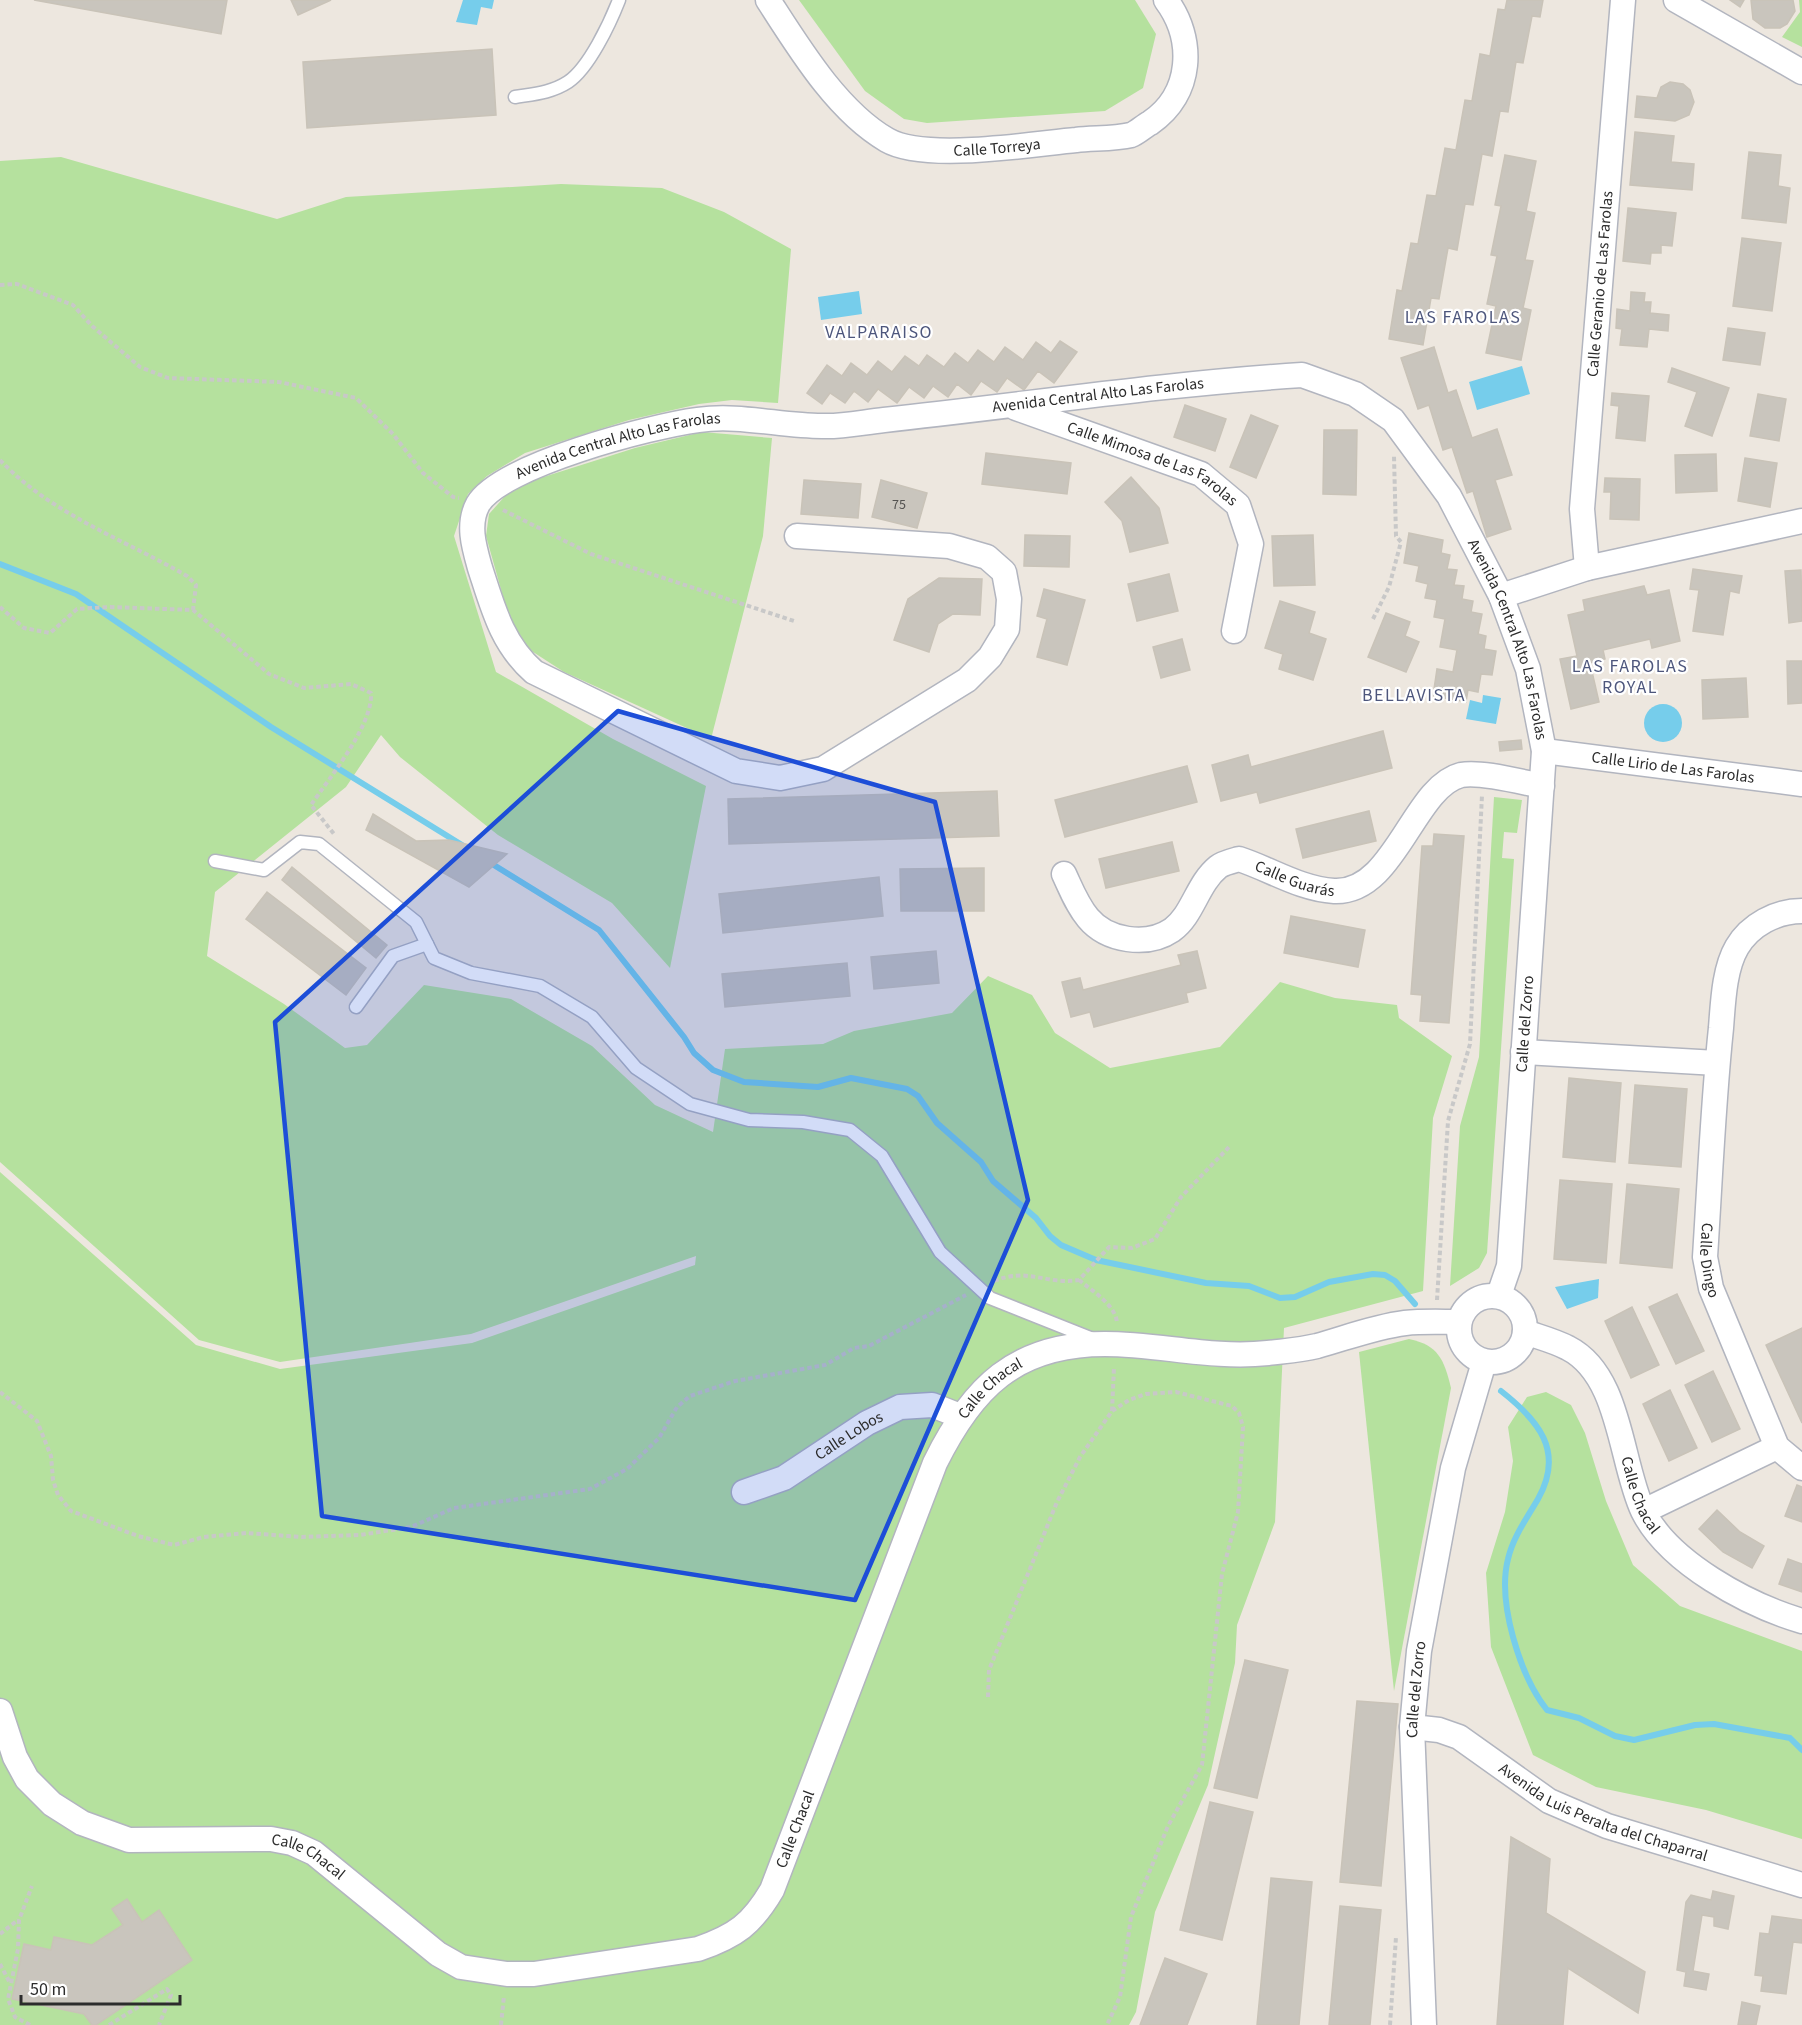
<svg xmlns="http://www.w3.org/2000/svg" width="1802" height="2025" font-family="'Source Sans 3',sans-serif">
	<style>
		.green { fill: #b5e19e }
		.water { fill: #76cdeb }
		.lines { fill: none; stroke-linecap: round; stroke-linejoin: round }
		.stream { stroke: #76cdeb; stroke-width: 6 }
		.building { fill: #c9c5bd; stroke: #c9c3b8; stroke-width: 1.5 }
		.lane-casing { stroke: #b2b5bf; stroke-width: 15 }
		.street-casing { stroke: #b2b5bf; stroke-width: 27 }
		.path { stroke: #c8c8c8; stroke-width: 4; stroke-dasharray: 4.5 3; stroke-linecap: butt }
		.lane { stroke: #fff; stroke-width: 12 }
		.street { stroke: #fff; stroke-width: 24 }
		.marked { fill: #1d4ed8; fill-opacity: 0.2; stroke: #1d4ed8; stroke-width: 4.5; stroke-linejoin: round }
		.labels { text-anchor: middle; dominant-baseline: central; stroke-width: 4.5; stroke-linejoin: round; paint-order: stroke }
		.number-label { font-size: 14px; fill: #535250 }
		.street-label { font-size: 16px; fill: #2c2c2c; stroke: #fff }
		.neighbourhood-label { font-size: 18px; letter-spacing: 1.5px; fill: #4d567c; stroke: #fff }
	</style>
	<rect width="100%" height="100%" fill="#ede7df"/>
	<g class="green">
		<path d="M799,0H1135L1156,34L1143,88L1105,111L927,123L904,119L865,91Z"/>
		<path d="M1799,0H1802V47L1782,37L1800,12Z"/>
		<path d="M61,157L277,219L346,197L561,184L662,188L724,212L791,249L778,403L732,400L699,404L629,420L525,453L487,476L468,494L454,536L496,672L613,739L706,786L670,968L612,903L498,835L400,757L381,735L346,787L215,892L207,956L284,1004L345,1048L367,1045L424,985L511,999L592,1046L655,1105L713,1132L725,1049L823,1044L854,1031L952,1013L988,976L1032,995L1055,1033L1110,1068L1220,1047L1280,982L1335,998L1397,1005L1399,1018L1452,1056L1433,1118L1423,1291L1284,1328L1275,1522L1237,1625L1235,1663L1208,1785L1155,1912L1136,2012L1129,2025H0V1172L196,1345L280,1369L472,1343L695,1265L696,1256L471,1334L280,1362L199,1340L0,1162V161Z"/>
		<path d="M702,432L772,438L763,536L711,739L564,672L530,650L509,618L486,536L489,514L506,495L534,480L635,448Z"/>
		<path d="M1494,797L1522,800L1517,833L1504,832L1502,858L1514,859L1487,1253L1479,1268L1450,1286L1460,1126L1479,1057Z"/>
		<path d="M1409,1339C1438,1345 1444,1359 1451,1388L1394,1691L1359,1352Z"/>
		<path d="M1546,1392L1571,1405L1585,1433L1606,1501L1633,1565L1680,1606L1802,1651V1839L1706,1810L1596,1787L1533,1755L1491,1647L1486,1573L1505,1512L1513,1461L1508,1427L1527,1397Z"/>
	</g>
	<g class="water">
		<path d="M463,0H494L492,9L481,7L477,25L456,22Z"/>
		<path d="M859,291L862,314L821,320L818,297Z"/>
		<path d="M1522,366L1530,394L1477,410L1469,382Z"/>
		<path d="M1483,695L1501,698L1496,724L1466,719L1470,700L1482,703Z"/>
		<circle cx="1663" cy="723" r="19"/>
		<path d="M1599,1279L1598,1298L1567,1309L1555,1287Z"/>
	</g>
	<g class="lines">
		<g class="stream">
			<path d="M0,564L76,594L271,727L462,845"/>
			<path d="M489,862L599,930L684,1037L694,1053L713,1070L744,1082L818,1087L851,1078L907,1089L918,1096L937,1123L981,1162L993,1181L1036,1218L1050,1236L1061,1245L1096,1260L1206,1283L1249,1286L1280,1298L1295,1297L1329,1282L1373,1274L1385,1275L1395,1281L1415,1304"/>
			<path d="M1501,1391C1538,1420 1565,1451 1538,1499C1527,1518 1513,1537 1508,1559C1497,1602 1520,1676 1547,1710L1579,1718L1615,1736L1634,1740L1695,1725L1714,1724L1790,1738L1802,1750"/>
		</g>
	</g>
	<g class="building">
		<path d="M34,0H227L221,34Z"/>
		<path d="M291,0H331L298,15Z"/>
		<path d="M1507,0H1543L1540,17L1532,16L1523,63L1516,62L1508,112L1500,111L1492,156L1482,154L1473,205L1465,204L1457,250L1448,248L1439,299L1431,298L1423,345L1389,339L1397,290L1402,291L1411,243L1418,244L1427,195L1436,196L1445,148L1456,150L1465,100L1472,101L1480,54L1490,56L1498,9L1505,10Z"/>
		<path d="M1730,0H1744L1740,7Z"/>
		<path d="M1751,0H1793L1795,11L1787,24L1780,28H1765L1753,19Z"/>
		<path d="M492,49L496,115L307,128L303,62Z"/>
		<path d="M1670,82L1683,84L1690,90L1694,102L1689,115L1675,121L1635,117L1637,96L1657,98L1661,87Z"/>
		<path d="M1635,132L1674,136L1671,162L1694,164L1692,190L1630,185Z"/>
		<path d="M1749,152L1781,155L1778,186L1790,188L1786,223L1742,218Z"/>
		<path d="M1505,155L1536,161L1526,211L1535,213L1525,260L1533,261L1523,308L1531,310L1521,360L1486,353L1496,306L1487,304L1497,256L1491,255L1501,206L1495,205Z"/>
		<path d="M1628,208L1676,213L1672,246L1661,245V253H1651L1650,264L1623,261Z"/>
		<path d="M1742,238L1781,243L1772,311L1733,306Z"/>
		<path d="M1631,292L1645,293L1644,302H1651L1650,313L1669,315L1668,331L1649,329L1647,347L1620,345L1622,329L1616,328L1617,309L1630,311Z"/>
		<path d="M1728,328L1765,333L1760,365L1723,360Z"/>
		<path d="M1060,341L1077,352L1054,383L1038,371L1024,390L1007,378L997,392L981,381L971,395L957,384L948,397L933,386L924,398L909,387L897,403L878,389L868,402L854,391L845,403L830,393L822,404L807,393L827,365L842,376L851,363L867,375L878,361L892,372L905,356L919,366L927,355L944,367L955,353L968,363L978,350L994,362L1005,347L1023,360L1036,342L1051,353Z"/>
		<path d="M1434,347L1448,393L1456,390L1472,438L1497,429L1512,475L1495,480L1511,529L1487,537L1473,491L1467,493L1452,447L1443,450L1429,405L1418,409L1401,358Z"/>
		<path d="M1672,368L1729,388L1712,436L1685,426L1697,392L1668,382Z"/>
		<path d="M1612,393L1649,396L1645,441L1616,438L1619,406L1611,405Z"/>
		<path d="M1758,394L1786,399L1779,441L1750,436Z"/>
		<path d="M1185,405L1226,419L1215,451L1174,437Z"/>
		<path d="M1251,415L1278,426L1256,478L1230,467Z"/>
		<path d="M1324,430H1357L1356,495L1323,494Z"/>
		<path d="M986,453L1071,463L1067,494L982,484Z"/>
		<path d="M1716,454L1717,491L1676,493L1675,455Z"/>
		<path d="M1745,458L1777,463L1770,507L1738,501Z"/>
		<path d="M1131,477L1159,508L1168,543L1130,552L1122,521L1105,502Z"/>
		<path d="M1605,478L1640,479L1639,520L1610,519L1611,492H1604Z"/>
		<path d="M804,480L861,484L858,518L801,514Z"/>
		<path d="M881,480L927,493L917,528L872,517Z"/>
		<path d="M1409,533L1443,540L1441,553L1450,555L1447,569L1457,570L1454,585L1464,586L1462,599L1473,601L1471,612L1482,614L1478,634L1486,636L1484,649L1496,651L1492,675L1481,674L1478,692L1468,690L1466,702L1433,696L1437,669L1453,672L1457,650L1440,647L1445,619L1434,617L1437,600L1425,598L1428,584L1416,581L1419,566L1404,563Z"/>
		<path d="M1025,535L1070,536L1069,567L1024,566Z"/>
		<path d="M1313,535L1315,585L1274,586L1272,536Z"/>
		<path d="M1693,569L1742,576L1739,593L1730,591L1723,635L1693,631L1699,590L1690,589Z"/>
		<path d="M1801,570L1802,621L1789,623L1785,571Z"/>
		<path d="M1169,574L1178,611L1137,621L1128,584Z"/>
		<path d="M939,578L982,579L980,615L953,614L938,624L929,652L894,640L908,599Z"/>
		<path d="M1644,586L1647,595L1669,590L1680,641L1652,648L1650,639L1603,650L1605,659L1590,663L1599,702L1571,709L1560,659L1577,656L1568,615L1585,611L1583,600Z"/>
		<path d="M1044,589L1085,600L1067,665L1037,657L1047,619L1037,616Z"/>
		<path d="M1280,601L1315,612L1309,633L1326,639L1313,680L1279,669L1283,654L1265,648Z"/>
		<path d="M1386,613L1410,622L1405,636L1419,642L1406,672L1368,657Z"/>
		<path d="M1182,639L1190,670L1161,678L1153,647Z"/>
		<path d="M1787,661H1802V703L1788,704Z"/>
		<path d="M1746,678L1748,717L1703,719L1702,680Z"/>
		<path d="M1383,731L1392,768L1260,803L1257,792L1221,801L1212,765L1248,755L1251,767Z"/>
		<path d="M1521,740L1522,749L1500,751L1499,742Z"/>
		<path d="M1187,766L1197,802L1065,837L1055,800Z"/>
		<path d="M997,791L999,836L729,844L728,799Z"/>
		<path d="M1369,811L1376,841L1303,858L1296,829Z"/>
		<path d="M373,814L416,841L449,840L507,854L469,887L366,830Z"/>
		<path d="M1434,834L1464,836L1449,1023L1420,1021L1422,995L1411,994L1422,846H1433Z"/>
		<path d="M1172,842L1179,871L1106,888L1099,859Z"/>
		<path d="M292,867L387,945L376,958L282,880Z"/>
		<path d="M984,868V911H901L900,869Z"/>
		<path d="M879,877L883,916L723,933L719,894Z"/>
		<path d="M267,892L366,968L346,995L246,919Z"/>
		<path d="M1291,916L1365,930L1358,967L1284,953Z"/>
		<path d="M936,951L939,983L874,989L871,957Z"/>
		<path d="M1197,951L1206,988L1186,993L1188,1002L1094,1027L1090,1012L1071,1017L1062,982L1080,978L1083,990L1181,965L1178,955Z"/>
		<path d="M847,963L850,996L725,1007L722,974Z"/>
		<path d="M1569,1078L1621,1083L1615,1162L1563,1157Z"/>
		<path d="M1635,1085L1687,1089L1681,1167L1629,1163Z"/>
		<path d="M1560,1180L1612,1184L1606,1263L1554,1259Z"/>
		<path d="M1627,1184L1679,1189L1672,1268L1620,1263Z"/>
		<path d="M1677,1294L1704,1351L1676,1364L1649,1307Z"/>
		<path d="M1632,1307L1659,1365L1631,1378L1605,1321Z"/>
		<path d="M1802,1328V1423L1766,1345Z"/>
		<path d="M1713,1371L1740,1429L1712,1442L1685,1385Z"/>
		<path d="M1670,1390L1697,1448L1669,1461L1643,1404Z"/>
		<path d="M1797,1485L1802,1487V1522L1785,1516Z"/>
		<path d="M1717,1510L1740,1532L1764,1546L1752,1568L1723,1552L1699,1529Z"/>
		<path d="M1788,1559L1802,1564V1592L1779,1584Z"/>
		<path d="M1245,1660L1288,1670L1257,1798L1214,1788Z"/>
		<path d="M1357,1701L1398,1704L1381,1886L1340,1882Z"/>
		<path d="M1210,1802L1253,1812L1222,1940L1180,1930Z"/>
		<path d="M1511,1837L1550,1859L1546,1913L1645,1972L1638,2013L1568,1968L1563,2025H1497Z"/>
		<path d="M1271,1878L1312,1882L1299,2025H1257Z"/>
		<path d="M1713,1891L1734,1896L1728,1929L1714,1926V1917L1702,1915L1693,1971L1709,1974L1706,1990L1684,1986L1686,1972L1677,1970L1686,1902L1691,1895L1711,1900Z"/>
		<path d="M127,1899L142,1922L159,1910L192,1960L96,2025H92L84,2014L12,1999L24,1944L51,1950L54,1937L92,1945L123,1925L112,1909Z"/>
		<path d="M1340,1906L1381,1910L1370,2025H1329Z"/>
		<path d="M1772,1916L1802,1920V1943L1793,1942L1786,1994L1761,1991L1763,1976L1755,1975L1760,1933L1769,1934Z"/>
		<path d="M1165,1958L1207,1974L1187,2025H1140Z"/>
		<path d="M1742,2002L1760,2006L1756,2025H1738Z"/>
	</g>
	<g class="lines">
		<defs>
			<g id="lane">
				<path d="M515,97C533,94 551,93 568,82C589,68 610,23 619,0"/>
				<path d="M215,861L264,870L300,842L319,844L416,922L434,958L471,973L540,986L592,1017L636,1068L690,1104L749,1120L803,1122L850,1130L882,1156L940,1252L990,1298L1093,1339"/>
				<path d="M356,1007L393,956L427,944"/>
			</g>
			<g id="street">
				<path id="s1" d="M768,0C799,48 837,111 887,140C925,162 1032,144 1076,140C1093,138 1114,139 1131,135C1137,133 1144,126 1150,123C1193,94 1195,39 1166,0"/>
				<path d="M1676,0L1802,72"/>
				<path id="s2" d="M1016,408L1201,474L1238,505L1251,544L1234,631"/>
				<path id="s3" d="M797,536L949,546L987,557L1004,572L1009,599L1007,629L990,657L967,680L823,769L780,778L736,771L534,672C502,644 493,608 480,568C474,547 467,524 478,504C501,465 652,426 698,420C739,414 781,426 822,426C842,427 864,422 884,420C1023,405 1162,384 1302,375L1355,394L1393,420L1449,496L1501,596L1528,669L1544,751L1509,1266L1499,1295"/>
				<path id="s4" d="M1587,568L1582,509L1623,0"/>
				<path d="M1501,596L1587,568L1802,521"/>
				<path id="s5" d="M1544,751L1802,784"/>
				<path id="s6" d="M1064,874C1071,889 1077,905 1088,918C1107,941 1147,947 1172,930C1193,915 1197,884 1218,867C1223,863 1232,861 1239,859C1270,869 1300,889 1334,891C1395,894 1413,787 1461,775C1481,771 1521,782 1542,786"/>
				<path id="s7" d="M1802,911C1776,911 1750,925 1737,947C1724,969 1723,1003 1721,1028C1713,1104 1710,1180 1705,1257L1711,1288L1777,1447L1802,1468"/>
				<path d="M1523,1052L1717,1063"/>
				<circle cx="1492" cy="1329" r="33"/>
				<path id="s8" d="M1525,1332C1539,1337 1555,1341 1568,1348C1621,1375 1620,1462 1643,1511C1669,1563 1748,1605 1802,1621"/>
				<path id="s9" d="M744,1492L784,1478L867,1423L900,1407L932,1405L960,1416"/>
				<path d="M1644,1511L1777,1447"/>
				<path id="s10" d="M0,1711L15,1757L27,1779L52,1804L82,1823L129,1840L271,1839L292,1843L314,1853L438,1954L461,1967L507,1974H534L698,1949C736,1936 752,1924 772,1890L935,1463C972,1388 1015,1344 1105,1344C1160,1344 1212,1359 1268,1353C1284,1351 1301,1350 1317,1346C1346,1338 1374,1327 1405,1323C1423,1321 1441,1322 1459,1322"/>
				<path id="s11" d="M1412,1727L1439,1730L1459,1737L1549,1801L1607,1826L1802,1885"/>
				<path id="s12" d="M1424,2025L1412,1727L1419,1651L1453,1468L1484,1362"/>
			</g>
		</defs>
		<use href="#lane" class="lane-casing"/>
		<use href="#street" class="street-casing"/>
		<g class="path">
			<path d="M0,285L17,284L73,305L92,326L140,367L168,378L279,382L356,398L393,434L423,473L453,497L459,498"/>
			<path d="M0,460C51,514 123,539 187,576L196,585L193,610"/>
			<path d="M503,510L591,554L794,621"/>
			<path d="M0,607L24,628L50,633L77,609L109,607L193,610L269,674L304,688L351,684L371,693C373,725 330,777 311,805L334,834"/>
			<path d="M1373,619L1389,587L1401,542L1396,536L1394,456"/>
			<path d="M1079,1280C1091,1290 1116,1305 1117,1323"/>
			<path d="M994,1281C1029,1267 1045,1285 1079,1280L1109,1247L1132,1248L1155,1239L1181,1197L1230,1146"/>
			<path d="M1437,1300L1448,1121L1470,1044L1482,795"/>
			<path d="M0,1392L37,1421L51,1456L53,1480L58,1495L71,1511L138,1536L174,1545L204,1537L246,1533L302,1537L360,1535L411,1527L454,1508L590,1489L627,1469L659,1438L677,1407L690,1396L735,1381L825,1365L854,1348L869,1346L966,1295"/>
			<path d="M1112,1411L1114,1367"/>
			<path d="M988,1697L989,1670L1057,1502L1080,1457L1112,1411L1129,1400L1146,1394L1176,1392L1232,1406L1239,1413L1243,1427L1238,1512L1222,1574L1202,1765L1168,1826L1131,1917L1120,1997L1107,2025"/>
			<path d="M0,1934L18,1920"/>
			<path d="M0,1964L10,1983"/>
			<path d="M30,2025L15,2017L8,1999L18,1949L19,1920L32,1886"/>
			<path d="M109,2025L167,1989L171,1995L159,2025"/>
			<path d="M501,2025L504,1996"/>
			<path d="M1390,2025L1396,1937"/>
		</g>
		<use href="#lane" class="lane"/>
		<use href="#street" class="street"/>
	</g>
	<path class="marked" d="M618,711L935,802L1028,1200L855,1600L322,1516L275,1022Z"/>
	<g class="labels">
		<g class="number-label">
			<text x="899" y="505">75</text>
		</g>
		<g class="street-label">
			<text stroke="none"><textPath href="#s1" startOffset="297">Calle Torreya</textPath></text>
			<text stroke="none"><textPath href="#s4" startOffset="285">Calle Geranio de Las Farolas</textPath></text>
			<text stroke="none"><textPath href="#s3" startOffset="1646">Avenida Central Alto Las Farolas</textPath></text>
			<text stroke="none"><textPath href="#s3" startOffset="1160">Avenida Central Alto Las Farolas</textPath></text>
			<text stroke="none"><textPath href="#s2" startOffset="148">Calle Mimosa de Las Farolas</textPath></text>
			<text stroke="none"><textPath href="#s3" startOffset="2204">Avenida Central Alto Las Farolas</textPath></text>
			<text stroke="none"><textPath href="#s5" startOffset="130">Calle Lirio de Las Farolas</textPath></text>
			<text stroke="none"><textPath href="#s6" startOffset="303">Calle Guarás</textPath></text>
			<text transform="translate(1525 1024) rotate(-86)">Calle del Zorro</text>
			<text stroke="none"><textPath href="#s7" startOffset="394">Calle Dingo</textPath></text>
			<text stroke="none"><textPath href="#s10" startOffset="1456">Calle Chacal</textPath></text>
			<text stroke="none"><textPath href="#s9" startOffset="120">Calle Lobos</textPath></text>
			<text stroke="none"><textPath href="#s8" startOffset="214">Calle Chacal</textPath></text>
			<text stroke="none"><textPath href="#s12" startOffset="336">Calle del Zorro</textPath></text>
			<text stroke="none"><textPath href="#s11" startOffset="213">Avenida Luis Peralta del Chaparral</textPath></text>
			<text stroke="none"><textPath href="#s10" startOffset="970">Calle Chacal</textPath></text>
			<text stroke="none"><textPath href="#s10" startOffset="378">Calle Chacal</textPath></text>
		</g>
		<g class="neighbourhood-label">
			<text x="1463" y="317">LAS FAROLAS</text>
			<text x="879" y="332">VALPARAISO</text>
			<text x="1630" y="666">LAS FAROLAS<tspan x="1630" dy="21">ROYAL</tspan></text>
			<text x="1414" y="695">BELLAVISTA</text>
		</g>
	</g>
	<path d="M21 1995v9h159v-9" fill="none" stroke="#2c2c2c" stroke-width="3"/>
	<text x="30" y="1995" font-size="18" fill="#2c2c2c" stroke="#ffffff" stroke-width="4.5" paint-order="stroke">50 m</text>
</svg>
